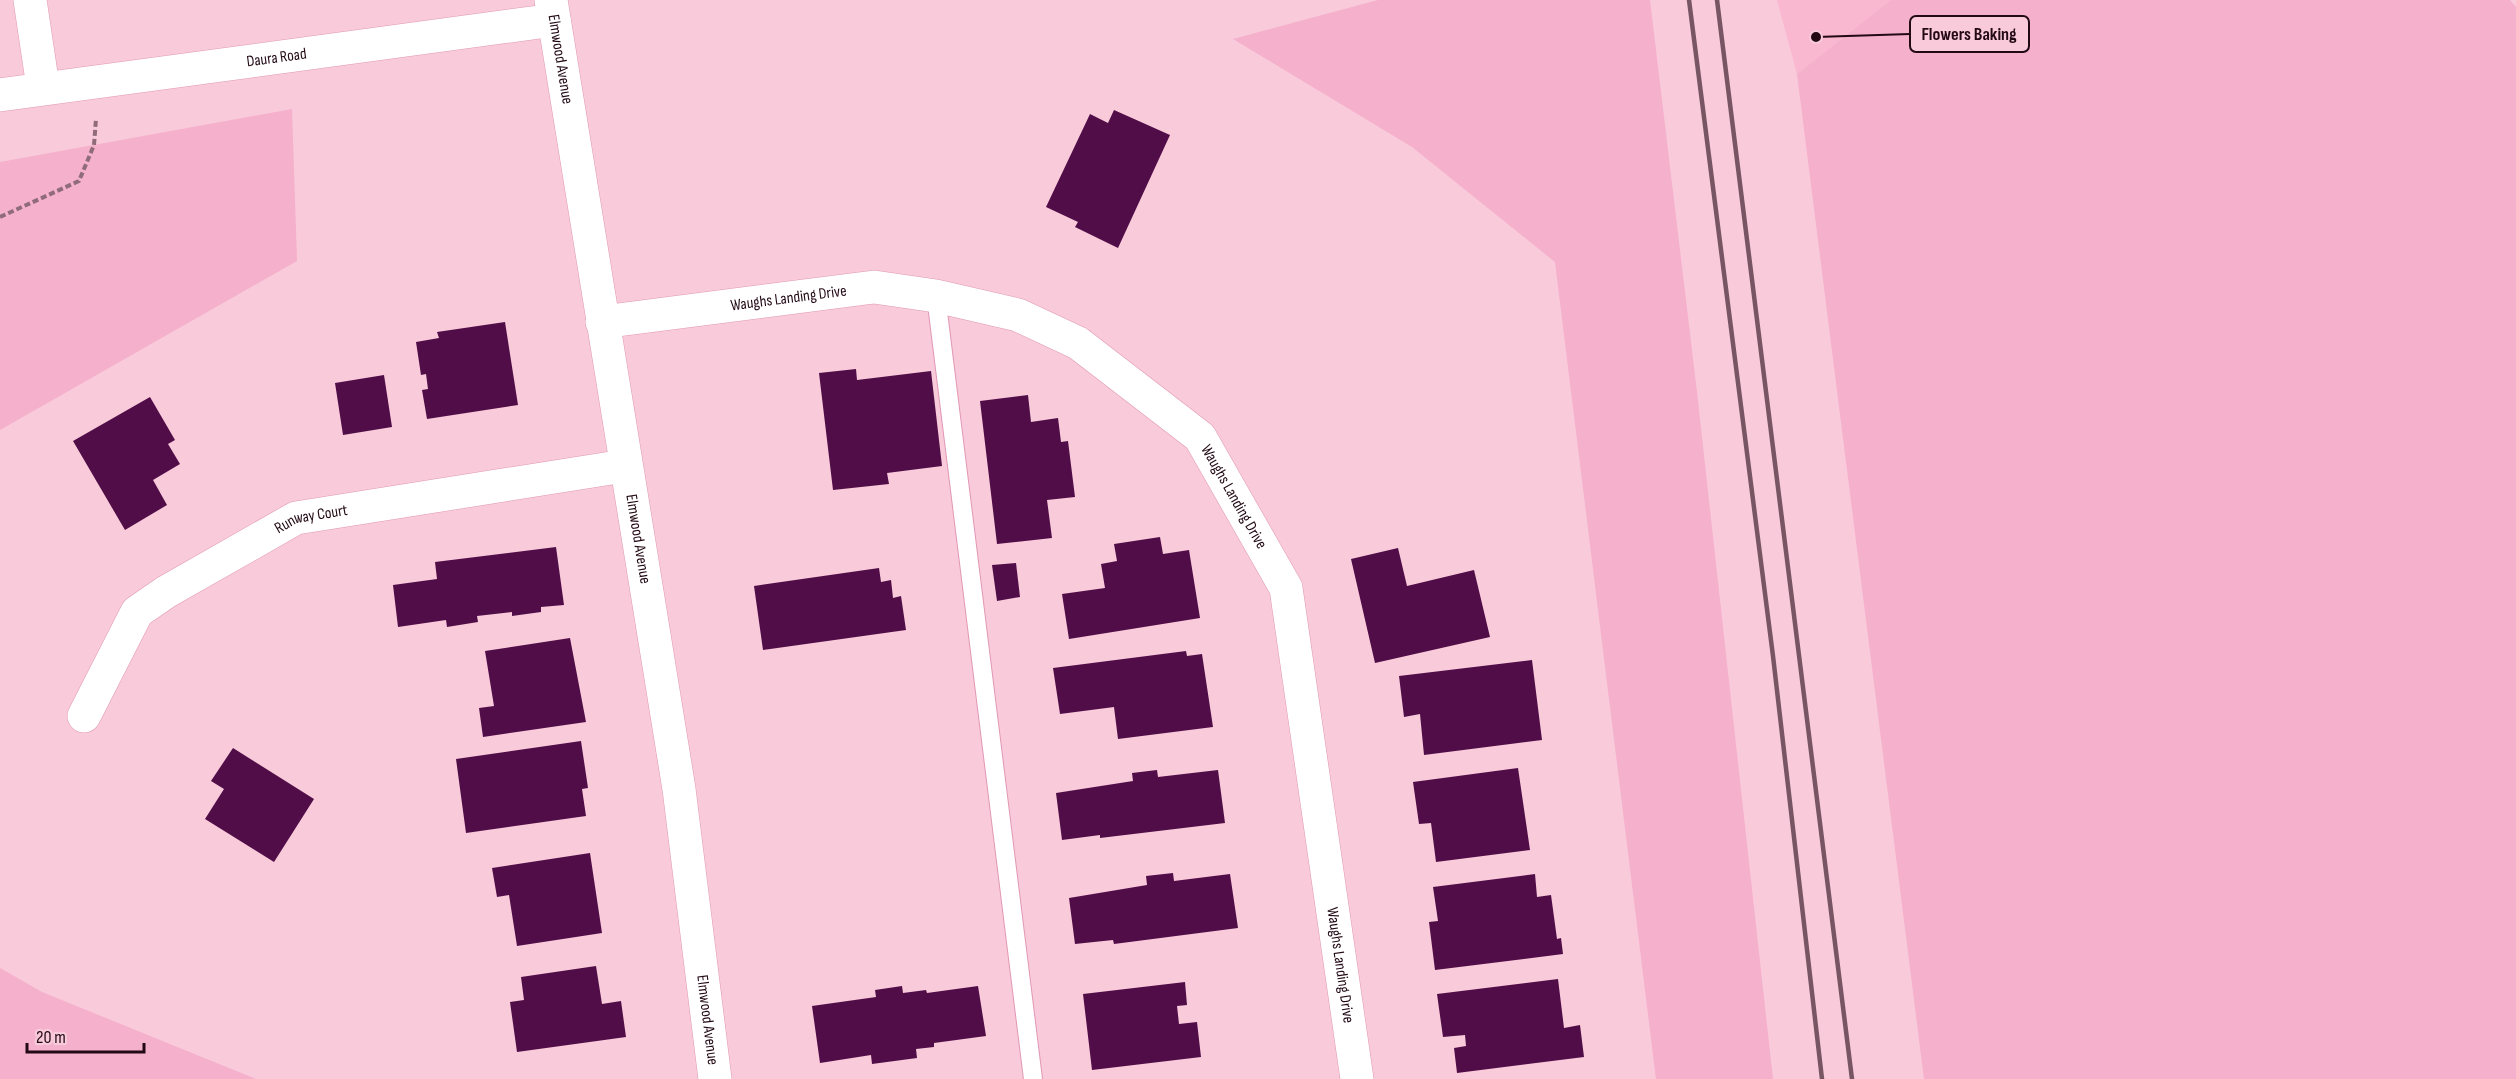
<svg xmlns="http://www.w3.org/2000/svg" width="2516" height="1079" font-family="'Sofia Sans Condensed',sans-serif">
	<style>
		.built { fill: #f9b7d0 }
		.green { fill: #f5b0cb }
		.building { fill: #510d48 }
		.lines { fill: none; stroke-linecap: round; stroke-linejoin: round }
		.service-casing { stroke: #e198b5; stroke-width: 20 }
		.minor-casing { stroke: #e198b5; stroke-width: 34 }
		.path { stroke: #906c7a; stroke-width: 4; stroke-dasharray: 6 3; stroke-linecap: butt }
		.service { stroke: #fff; stroke-width: 18 }
		.minor { stroke: #fff; stroke-width: 33 }
		.rail { stroke: #775562; stroke-width: 4.5 }
		.labels { text-anchor: middle; dominant-baseline: central; stroke-width: 6; stroke-linejoin: round; paint-order: stroke }
		.street-label { font-size: 16px; fill: #220914; stroke: #f8cada }
		.leader { fill: none; stroke: #220914; stroke-width: 2 }
		.callout-dot { fill: #220914; stroke: #f8cada; stroke-width: 2 }
		.callout { fill: #f8cada; stroke: #220914; stroke-width: 2 }
		.callout-label { font-size: 18px; text-anchor: middle; font-weight: bold; fill: #220914 }
	</style>
	<rect width="100%" height="100%" fill="#f8cada"/>
	<path class="built" d="M1777,0H1891L1797,74Z"/>
	<g class="green">
		<path d="M1378,0H1650L1697,392L1773,1079H1656L1555,262L1412,147L1233,39Z"/>
		<path d="M1891,0H2510L2516,7V1079H1924L1797,74Z"/>
		<path d="M292,109L297,261L0,430V162Z"/>
		<path d="M0,968L42,992L256,1079H0Z"/>
	</g>
	<g class="building">
		<path d="M1114,110L1170,135L1118,248L1075,227L1078,222L1046,207L1090,114L1108,123Z"/>
		<path d="M505,322L518,405L427,419L422,390L428,389L426,374L421,375L416,342L439,338L437,332Z"/>
		<path d="M856,369L857,380L931,371L942,466L887,473L889,484L833,490L819,373Z"/>
		<path d="M384,375L392,427L343,435L335,383Z"/>
		<path d="M1028,395L1031,422L1058,418L1061,442L1068,441L1075,497L1047,500L1052,538L997,544L980,401Z"/>
		<path d="M150,397L175,440L168,444L180,464L153,480L167,505L125,530L73,441Z"/>
		<path d="M1160,537L1163,554L1189,550L1200,618L1069,639L1062,594L1105,588L1101,564L1117,561L1114,544Z"/>
		<path d="M556,547L564,605L541,607V612L512,616V612L477,616L478,622L447,627L446,620L398,627L393,585L437,579L435,562Z"/>
		<path d="M1398,548L1407,586L1474,570L1490,637L1375,663L1351,559Z"/>
		<path d="M1016,563L1020,597L997,601L992,565Z"/>
		<path d="M879,568L881,582L891,580L893,598L901,596L906,630L763,650L754,586Z"/>
		<path d="M570,638L586,722L483,737L479,708L494,706L485,651Z"/>
		<path d="M1186,651L1187,656L1202,654L1213,727L1118,739L1114,707L1060,714L1053,668Z"/>
		<path d="M1532,660L1542,740L1424,755L1420,714L1404,717L1399,676Z"/>
		<path d="M581,741L588,788L582,789L586,816L466,833L456,759Z"/>
		<path d="M233,748L314,799L274,862L205,819L224,789L211,781Z"/>
		<path d="M1518,768L1530,850L1436,862L1431,823L1419,824L1413,782Z"/>
		<path d="M1157,770L1158,777L1218,770L1225,823L1100,838V835L1062,840L1056,793L1133,781L1132,773Z"/>
		<path d="M590,853L602,933L517,946L509,895L497,897L492,868Z"/>
		<path d="M1173,873L1174,881L1230,874L1238,928L1114,944L1113,940L1075,944L1069,898L1147,885L1146,876Z"/>
		<path d="M1535,874L1537,897L1551,895L1557,939L1561,938L1563,954L1435,970L1429,922L1438,921L1433,887Z"/>
		<path d="M596,966L602,1004L621,1001L626,1037L517,1052L510,1002L524,1000L521,977Z"/>
		<path d="M1558,979L1564,1028L1580,1025L1584,1057L1457,1073L1454,1048L1466,1046L1465,1035L1443,1037L1437,994Z"/>
		<path d="M1185,982L1187,1005L1177,1006L1179,1024L1197,1022L1201,1057L1092,1070L1083,994Z"/>
		<path d="M902,986L903,993L926,990L927,993L978,986L986,1036L934,1043V1047L916,1049L917,1058L872,1064L871,1055L820,1063L812,1006L876,997L875,990Z"/>
	</g>
	<g class="lines">
		<defs>
			<path id="service" d="M936,296L1033,1079"/>
			<g id="minor">
				<path d="M30,0L43,87"/>
				<path id="s1" d="M551,0L679,789L715,1079"/>
				<path id="s2" d="M0,95L554,20"/>
				<path id="s3" d="M602,322L874,287L936,296L1018,315L1078,343L1200,437L1286,588L1357,1079"/>
				<path id="s4" d="M84,716L137,612L166,592L296,518L624,466"/>
			</g>
		</defs>
		<use href="#service" class="service-casing"/>
		<use href="#minor" class="minor-casing"/>
		<path class="path" d="M0,217L79,181L94,145L96,119"/>
		<use href="#service" class="service"/>
		<use href="#minor" class="minor"/>
		<g class="rail">
			<path d="M1689,0L1773,656L1822,1079"/>
			<path d="M1717,0L1852,1079"/>
		</g>
	</g>
	<g class="labels">
		<g class="street-label">
			<text stroke="none"><textPath href="#s2" startOffset="279">Daura Road</textPath></text>
			<text stroke="none"><textPath href="#s1" startOffset="60">Elmwood Avenue</textPath></text>
			<text stroke="none"><textPath href="#s3" startOffset="188">Waughs Landing Drive</textPath></text>
			<text stroke="none"><textPath href="#s3" startOffset="710">Waughs Landing Drive</textPath></text>
			<text stroke="none"><textPath href="#s4" startOffset="316">Runway Court</textPath></text>
			<text stroke="none"><textPath href="#s1" startOffset="546">Elmwood Avenue</textPath></text>
			<text stroke="none"><textPath href="#s3" startOffset="1196">Waughs Landing Drive</textPath></text>
			<text stroke="none"><textPath href="#s1" startOffset="1032">Elmwood Avenue</textPath></text>
		</g>
	</g>
	<path class="leader" d="M1816 37L1910 34"/>
	<circle class="callout-dot" cx="1816" cy="37" r="6"/>
	<rect class="callout" x="1910" y="16" width="119" height="36" rx="6"/>
	<g class="callout-label">
		<text x="1969" y="40">Flowers Baking</text>
	</g>
	<path d="M27 1043v9h117v-9" fill="none" stroke="#220914" stroke-width="3"/>
	<text x="36" y="1043" font-size="18" fill="#220914" stroke="#f8cada" stroke-width="4.5" paint-order="stroke">20 m</text>
</svg>
